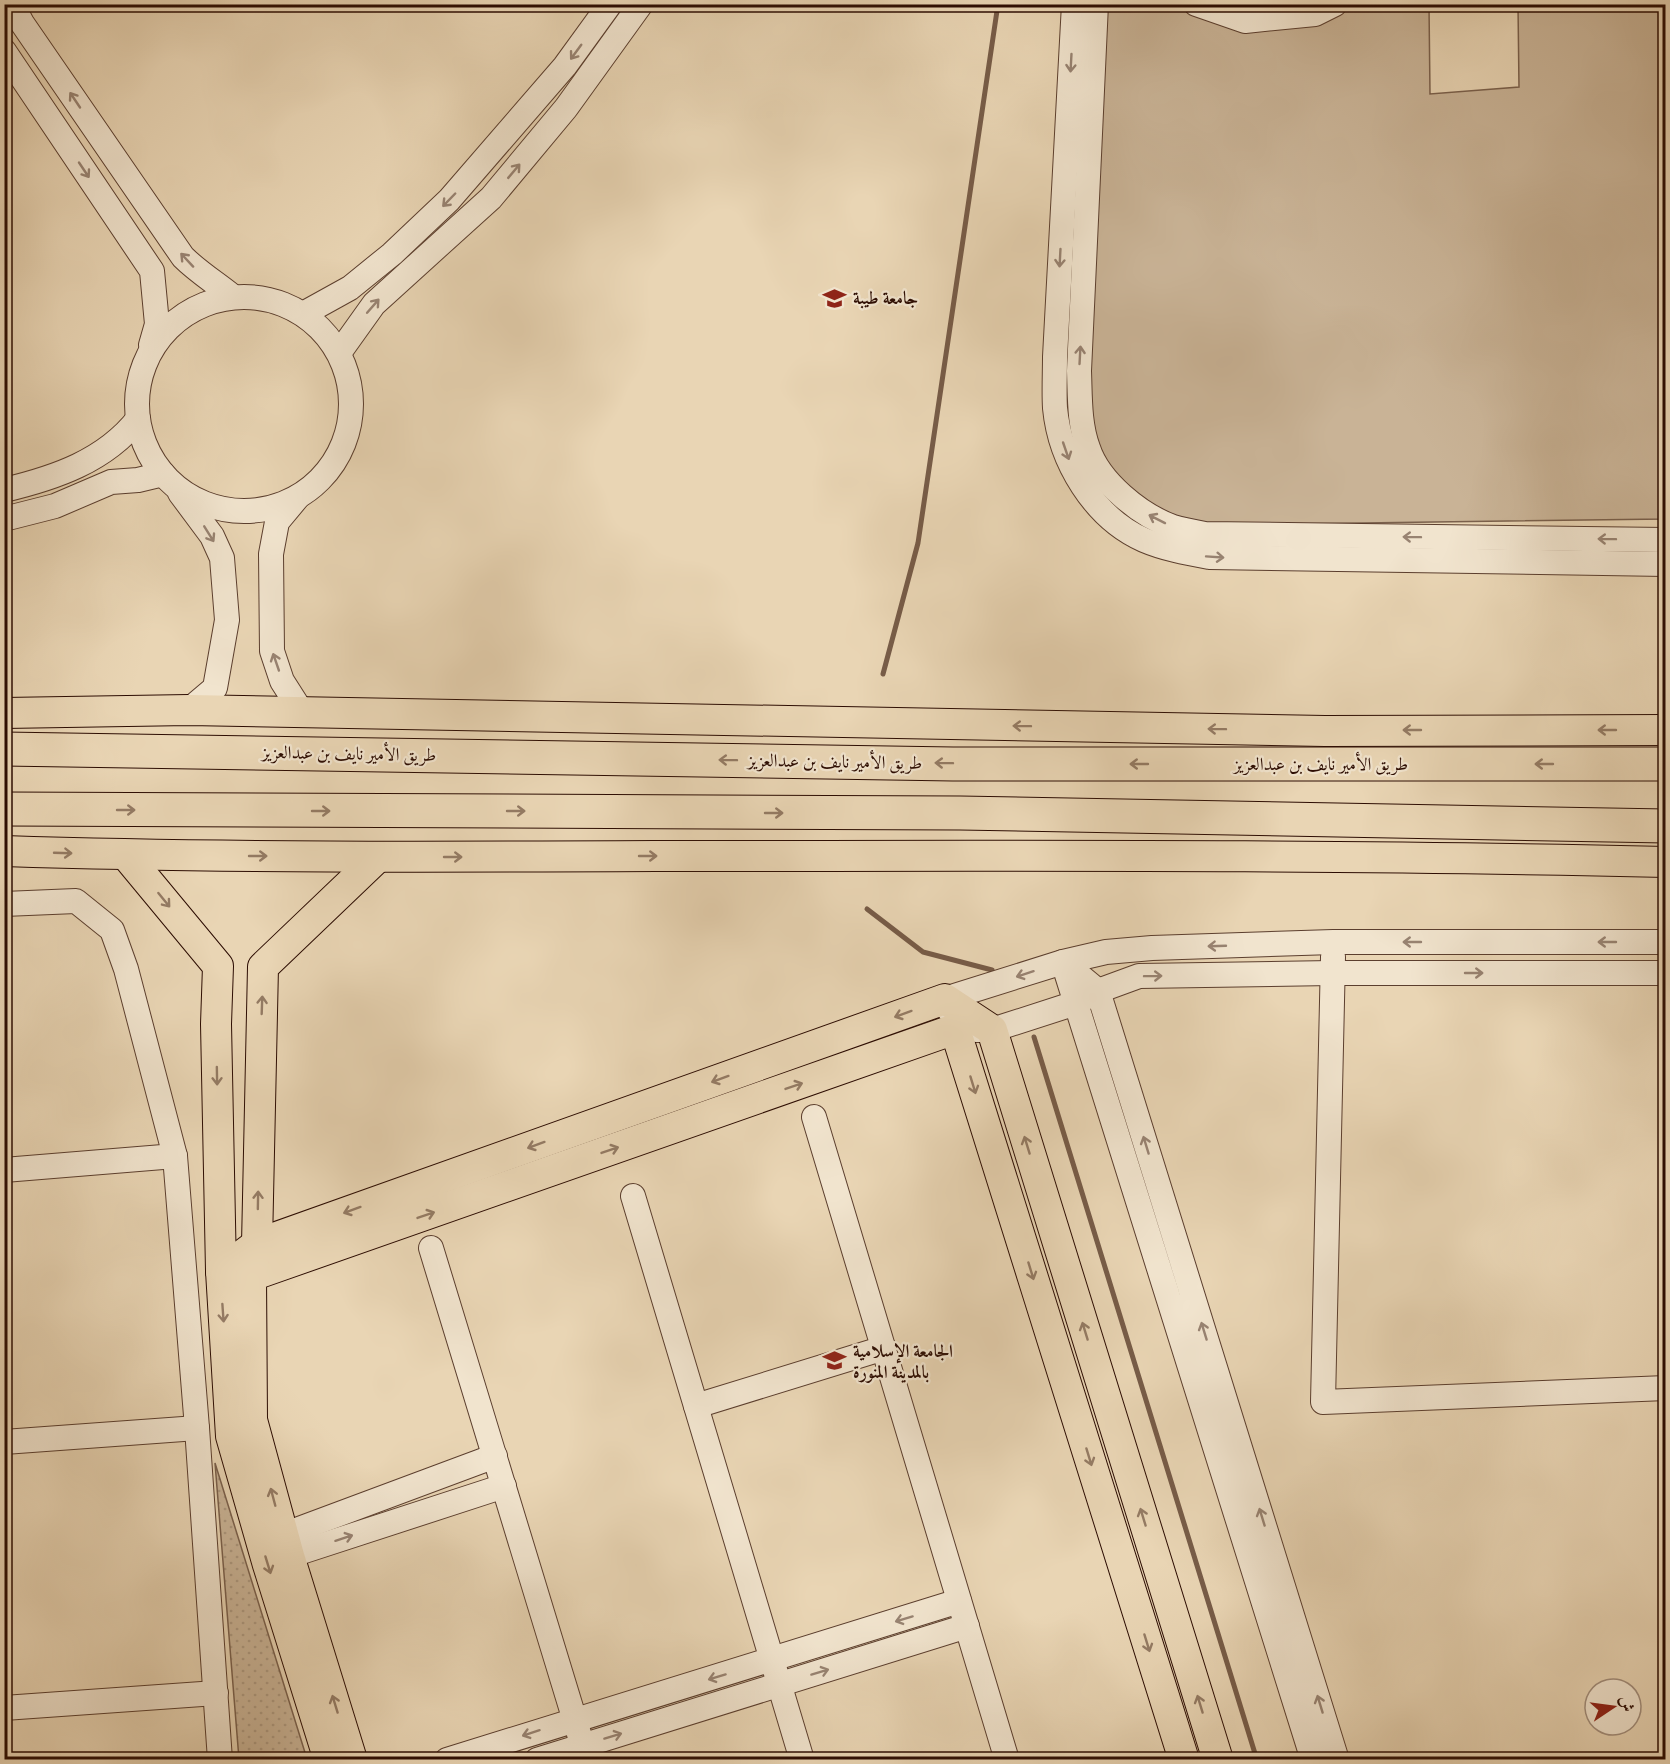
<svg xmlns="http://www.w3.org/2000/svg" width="1670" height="1764" font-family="'IM FELL French Canon',Amiri,serif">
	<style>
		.grass { fill: #c9b396; stroke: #7a604c; stroke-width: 1.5 }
		.park { fill: url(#park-dots); stroke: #7a604c; stroke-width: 1.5 }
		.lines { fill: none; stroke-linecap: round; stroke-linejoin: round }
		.stream { stroke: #775c48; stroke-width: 5 }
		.minor-casing { stroke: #5b3e2e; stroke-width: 26 }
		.major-casing { stroke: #2c0c02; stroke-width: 32 }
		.highway-casing { stroke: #2c0c02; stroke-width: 35 }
		.minor { stroke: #f1e4ce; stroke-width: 24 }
		.major { stroke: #e9d5b4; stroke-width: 30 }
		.highway { stroke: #e9d5b4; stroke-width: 33 }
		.oneway { stroke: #988372 }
		.oneway2 { stroke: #947b64 }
		.labels { text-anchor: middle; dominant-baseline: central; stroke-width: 4.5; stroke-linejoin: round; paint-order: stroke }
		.poi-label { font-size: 18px; font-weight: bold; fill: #2c0c02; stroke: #f1e4ce; text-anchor: start }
		.street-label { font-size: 18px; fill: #2c0c02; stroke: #f1e4ce }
	</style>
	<defs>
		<pattern id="park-dots" width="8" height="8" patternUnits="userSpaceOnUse" patternTransform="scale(1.5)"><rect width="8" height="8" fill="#c9b396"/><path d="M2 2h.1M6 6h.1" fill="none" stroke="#ad9980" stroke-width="1.8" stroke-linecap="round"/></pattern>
	</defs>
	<rect width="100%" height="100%" fill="#e9d5b4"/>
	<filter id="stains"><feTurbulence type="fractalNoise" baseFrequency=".00333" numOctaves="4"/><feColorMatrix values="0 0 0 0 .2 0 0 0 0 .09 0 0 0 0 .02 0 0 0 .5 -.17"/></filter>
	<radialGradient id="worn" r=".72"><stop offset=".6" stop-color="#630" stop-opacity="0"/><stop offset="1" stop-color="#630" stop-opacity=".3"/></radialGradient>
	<path class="grass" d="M1104,5H1429L1430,94L1519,87L1518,5H1665V519L1205,525L1175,519L1145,504L1095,451L1088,417Z"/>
	<path class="park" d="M215,1463L307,1759H239Z"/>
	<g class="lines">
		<g class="stream">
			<path d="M883,674L918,543L998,4"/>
			<path d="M867,909L923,952L992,970"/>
			<path d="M1034,1037L1257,1760"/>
		</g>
		<defs>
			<g id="minor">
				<path d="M12,4L22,23L183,257C198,272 216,283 232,296"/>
				<path d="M1074,4L1055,357C1055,374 1054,391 1055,408C1060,461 1094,518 1144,540C1165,549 1188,553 1210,557L1666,564"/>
				<path d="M1096,4L1079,371C1080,396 1079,424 1088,448C1099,482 1140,515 1173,527C1183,530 1194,532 1205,534L1666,540"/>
				<path d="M1196,4L1245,21L1315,14L1335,4"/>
				<path d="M4,51L152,271L157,324L151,345"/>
				<circle cx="244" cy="404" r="107"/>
				<path d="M303,314L350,288L392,254L449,200L565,66L610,4"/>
				<path d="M339,353L374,304L491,198L566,108L641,4"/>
				<path d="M4,490C55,478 105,461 138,419"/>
				<path d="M180,493L212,536L222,558L227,620L215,688L189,710"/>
				<path d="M297,498L277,522L271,554L272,651L282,681L303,714"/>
				<path d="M4,519L55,506L111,482L138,480L163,474"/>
				<path d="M4,904L76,901L112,930L126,969L175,1156L197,1428L220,1760"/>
				<path d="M1333,957L1323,1402L1666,1388"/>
				<path d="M949,1010L945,999L1063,962L1106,952L1152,948L1333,942H1666"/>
				<path d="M976,1030H992L1076,1003L1098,991L1139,976L1332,973H1666"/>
				<path d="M814,1117L1007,1760"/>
				<path d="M4,1170L175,1156"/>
				<path d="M633,1196L802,1760"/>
				<path d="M431,1248L587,1760"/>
				<path d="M696,1406L884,1348"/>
				<path d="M4,1442L197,1428"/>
				<path d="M283,1535L495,1456"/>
				<path d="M289,1556L504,1486"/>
				<path d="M4,1708L216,1693"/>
				<path d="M447,1760L959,1601"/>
				<path d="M537,1760L967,1626"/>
				<path d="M1313,1760L1063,962L1098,991L1337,1760"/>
			</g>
			<g id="major">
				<path d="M4,713L189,710L1325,731L1666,730"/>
				<path d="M4,851C221,858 438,857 656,856C992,856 1329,854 1666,862"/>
				<path d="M126,855L218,966L216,1024L221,1271L231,1436L268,1565L329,1760"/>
				<path d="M221,1271L257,1244L945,999L992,1030L1218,1760"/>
				<path d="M221,1271L251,1276L955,1029L1184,1760"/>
				<path d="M352,1760L289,1556L252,1420L251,1276L257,1244L263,967L378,857"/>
			</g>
			<g id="highway">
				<path d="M4,749L953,764H1666"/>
				<path d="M4,809L960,813L1666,826"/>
			</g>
		</defs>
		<use href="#minor" class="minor-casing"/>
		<use href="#major" class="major-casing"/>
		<use href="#highway" class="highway-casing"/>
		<use href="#minor" class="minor"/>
		<use href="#major" class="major"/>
		<use href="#highway" class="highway"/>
	</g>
	<defs><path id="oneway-shaft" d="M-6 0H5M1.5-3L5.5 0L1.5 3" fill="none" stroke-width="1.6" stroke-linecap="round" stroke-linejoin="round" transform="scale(1.5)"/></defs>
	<g class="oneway">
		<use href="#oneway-shaft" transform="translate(576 52) rotate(126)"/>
		<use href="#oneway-shaft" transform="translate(1071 63) rotate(93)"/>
		<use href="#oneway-shaft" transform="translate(75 100) rotate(-124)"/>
		<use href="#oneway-shaft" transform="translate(84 170) rotate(56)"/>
		<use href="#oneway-shaft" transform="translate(514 171) rotate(-50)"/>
		<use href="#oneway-shaft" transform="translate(449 200) rotate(134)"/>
		<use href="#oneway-shaft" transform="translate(1060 258) rotate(93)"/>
		<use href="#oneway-shaft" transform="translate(187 260) rotate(-133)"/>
		<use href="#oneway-shaft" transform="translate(373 306) rotate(-49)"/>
		<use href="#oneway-shaft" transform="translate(1080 355) rotate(-87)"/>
		<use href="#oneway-shaft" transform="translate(1066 451) rotate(71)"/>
		<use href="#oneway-shaft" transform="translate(1157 519) rotate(-153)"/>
		<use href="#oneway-shaft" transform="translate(209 534) rotate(58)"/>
		<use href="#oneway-shaft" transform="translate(1412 537) rotate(-179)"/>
		<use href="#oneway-shaft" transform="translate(1607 539) rotate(-179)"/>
		<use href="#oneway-shaft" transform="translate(1215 557) rotate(4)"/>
		<use href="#oneway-shaft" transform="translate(276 662) rotate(-109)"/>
		<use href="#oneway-shaft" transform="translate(1412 942) rotate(180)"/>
		<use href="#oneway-shaft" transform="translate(1607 942) rotate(180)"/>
		<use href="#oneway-shaft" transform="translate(1217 946) rotate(178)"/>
		<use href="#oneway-shaft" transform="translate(1474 973)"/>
		<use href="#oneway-shaft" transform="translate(1025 974) rotate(162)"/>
		<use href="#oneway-shaft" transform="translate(1153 976) rotate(-1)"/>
		<use href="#oneway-shaft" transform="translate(1146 1145) rotate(-107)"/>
		<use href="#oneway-shaft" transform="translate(1204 1331) rotate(-107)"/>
		<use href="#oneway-shaft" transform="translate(1262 1517) rotate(-107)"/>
		<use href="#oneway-shaft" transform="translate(344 1538) rotate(-18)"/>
		<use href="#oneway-shaft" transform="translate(904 1619) rotate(163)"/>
		<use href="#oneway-shaft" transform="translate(820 1672) rotate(-17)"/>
		<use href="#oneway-shaft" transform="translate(717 1677) rotate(163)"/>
		<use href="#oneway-shaft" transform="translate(1320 1704) rotate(-107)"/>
		<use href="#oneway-shaft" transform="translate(531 1733) rotate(162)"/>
		<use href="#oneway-shaft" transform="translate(613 1736) rotate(-17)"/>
	</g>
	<g class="oneway2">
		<use href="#oneway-shaft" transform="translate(1022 726) rotate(-179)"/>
		<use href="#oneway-shaft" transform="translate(1217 729) rotate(-179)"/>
		<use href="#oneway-shaft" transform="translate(1412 730) rotate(180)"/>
		<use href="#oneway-shaft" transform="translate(1607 730) rotate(180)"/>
		<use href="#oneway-shaft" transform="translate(728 760) rotate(-179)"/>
		<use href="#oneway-shaft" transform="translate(944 763) rotate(-179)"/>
		<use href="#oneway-shaft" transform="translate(1139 764) rotate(-180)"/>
		<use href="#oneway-shaft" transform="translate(1544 764) rotate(-180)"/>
		<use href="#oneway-shaft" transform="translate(126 810)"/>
		<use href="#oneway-shaft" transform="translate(321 811)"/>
		<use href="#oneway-shaft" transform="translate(516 811)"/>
		<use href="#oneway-shaft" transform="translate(774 813)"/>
		<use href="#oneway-shaft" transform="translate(63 853) rotate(2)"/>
		<use href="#oneway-shaft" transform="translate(258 856)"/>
		<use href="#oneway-shaft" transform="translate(648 856)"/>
		<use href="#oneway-shaft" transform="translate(453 857)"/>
		<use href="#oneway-shaft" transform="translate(164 900) rotate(51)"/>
		<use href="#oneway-shaft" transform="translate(262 1005) rotate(-88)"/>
		<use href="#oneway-shaft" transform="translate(903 1014) rotate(160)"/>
		<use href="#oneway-shaft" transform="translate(217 1076) rotate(89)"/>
		<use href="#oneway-shaft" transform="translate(720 1079) rotate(160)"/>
		<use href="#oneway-shaft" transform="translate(973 1085) rotate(73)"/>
		<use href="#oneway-shaft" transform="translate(794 1086) rotate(-19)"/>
		<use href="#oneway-shaft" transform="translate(536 1145) rotate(160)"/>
		<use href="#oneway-shaft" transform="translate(1027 1145) rotate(-107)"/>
		<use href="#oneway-shaft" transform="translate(610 1150) rotate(-19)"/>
		<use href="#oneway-shaft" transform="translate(258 1200) rotate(-89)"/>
		<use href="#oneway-shaft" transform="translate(352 1210) rotate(160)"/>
		<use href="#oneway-shaft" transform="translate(426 1215) rotate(-19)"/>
		<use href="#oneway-shaft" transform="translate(1031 1271) rotate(73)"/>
		<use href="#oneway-shaft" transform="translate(223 1313) rotate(86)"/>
		<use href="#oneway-shaft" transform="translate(1085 1331) rotate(-107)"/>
		<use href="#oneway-shaft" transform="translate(1089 1457) rotate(73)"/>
		<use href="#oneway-shaft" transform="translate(273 1497) rotate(-105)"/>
		<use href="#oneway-shaft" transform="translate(1143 1517) rotate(-107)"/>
		<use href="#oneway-shaft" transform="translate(268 1565) rotate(73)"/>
		<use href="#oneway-shaft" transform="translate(1147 1643) rotate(73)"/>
		<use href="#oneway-shaft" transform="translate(335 1704) rotate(-107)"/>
		<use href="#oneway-shaft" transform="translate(1200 1704) rotate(-107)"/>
	</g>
	<defs>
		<symbol id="university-bare" viewBox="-9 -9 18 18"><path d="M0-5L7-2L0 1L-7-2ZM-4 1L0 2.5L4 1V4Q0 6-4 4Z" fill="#8f2418" stroke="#f1e4ce" stroke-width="2.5" paint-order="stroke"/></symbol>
	</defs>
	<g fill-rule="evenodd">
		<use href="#university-bare" x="818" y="282" width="33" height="33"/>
		<use href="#university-bare" x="818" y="1344" width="33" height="33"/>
	</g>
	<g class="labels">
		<g class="poi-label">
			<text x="853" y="298">جامعة طيبة</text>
			<text x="853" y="1351">الجامعة الإسلامية<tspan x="853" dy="21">بالمدينة المنورة</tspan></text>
		</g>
		<g class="street-label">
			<text transform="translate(349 754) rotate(1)">طريق الأمير نايف بن عبدالعزيز</text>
			<text transform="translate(835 762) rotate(1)">طريق الأمير نايف بن عبدالعزيز</text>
			<text x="1321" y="764">طريق الأمير نايف بن عبدالعزيز</text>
		</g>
	</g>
	<rect width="1670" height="1764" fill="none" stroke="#e9d5b4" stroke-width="24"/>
	<rect x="6" y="6" width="1658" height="1752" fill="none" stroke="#2c0c02" stroke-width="3"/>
	<rect x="12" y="12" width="1646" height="1740" fill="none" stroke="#2c0c02" stroke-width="1.5"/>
	<g transform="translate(1613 1707) rotate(77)"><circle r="28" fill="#f1e4ce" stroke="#a28e7c" stroke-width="1.5"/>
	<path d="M0-4.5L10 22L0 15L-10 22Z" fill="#8f2418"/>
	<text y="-9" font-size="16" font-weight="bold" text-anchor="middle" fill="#2c0c02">ش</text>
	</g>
	<rect width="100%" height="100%" filter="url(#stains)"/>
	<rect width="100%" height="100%" fill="url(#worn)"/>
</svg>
